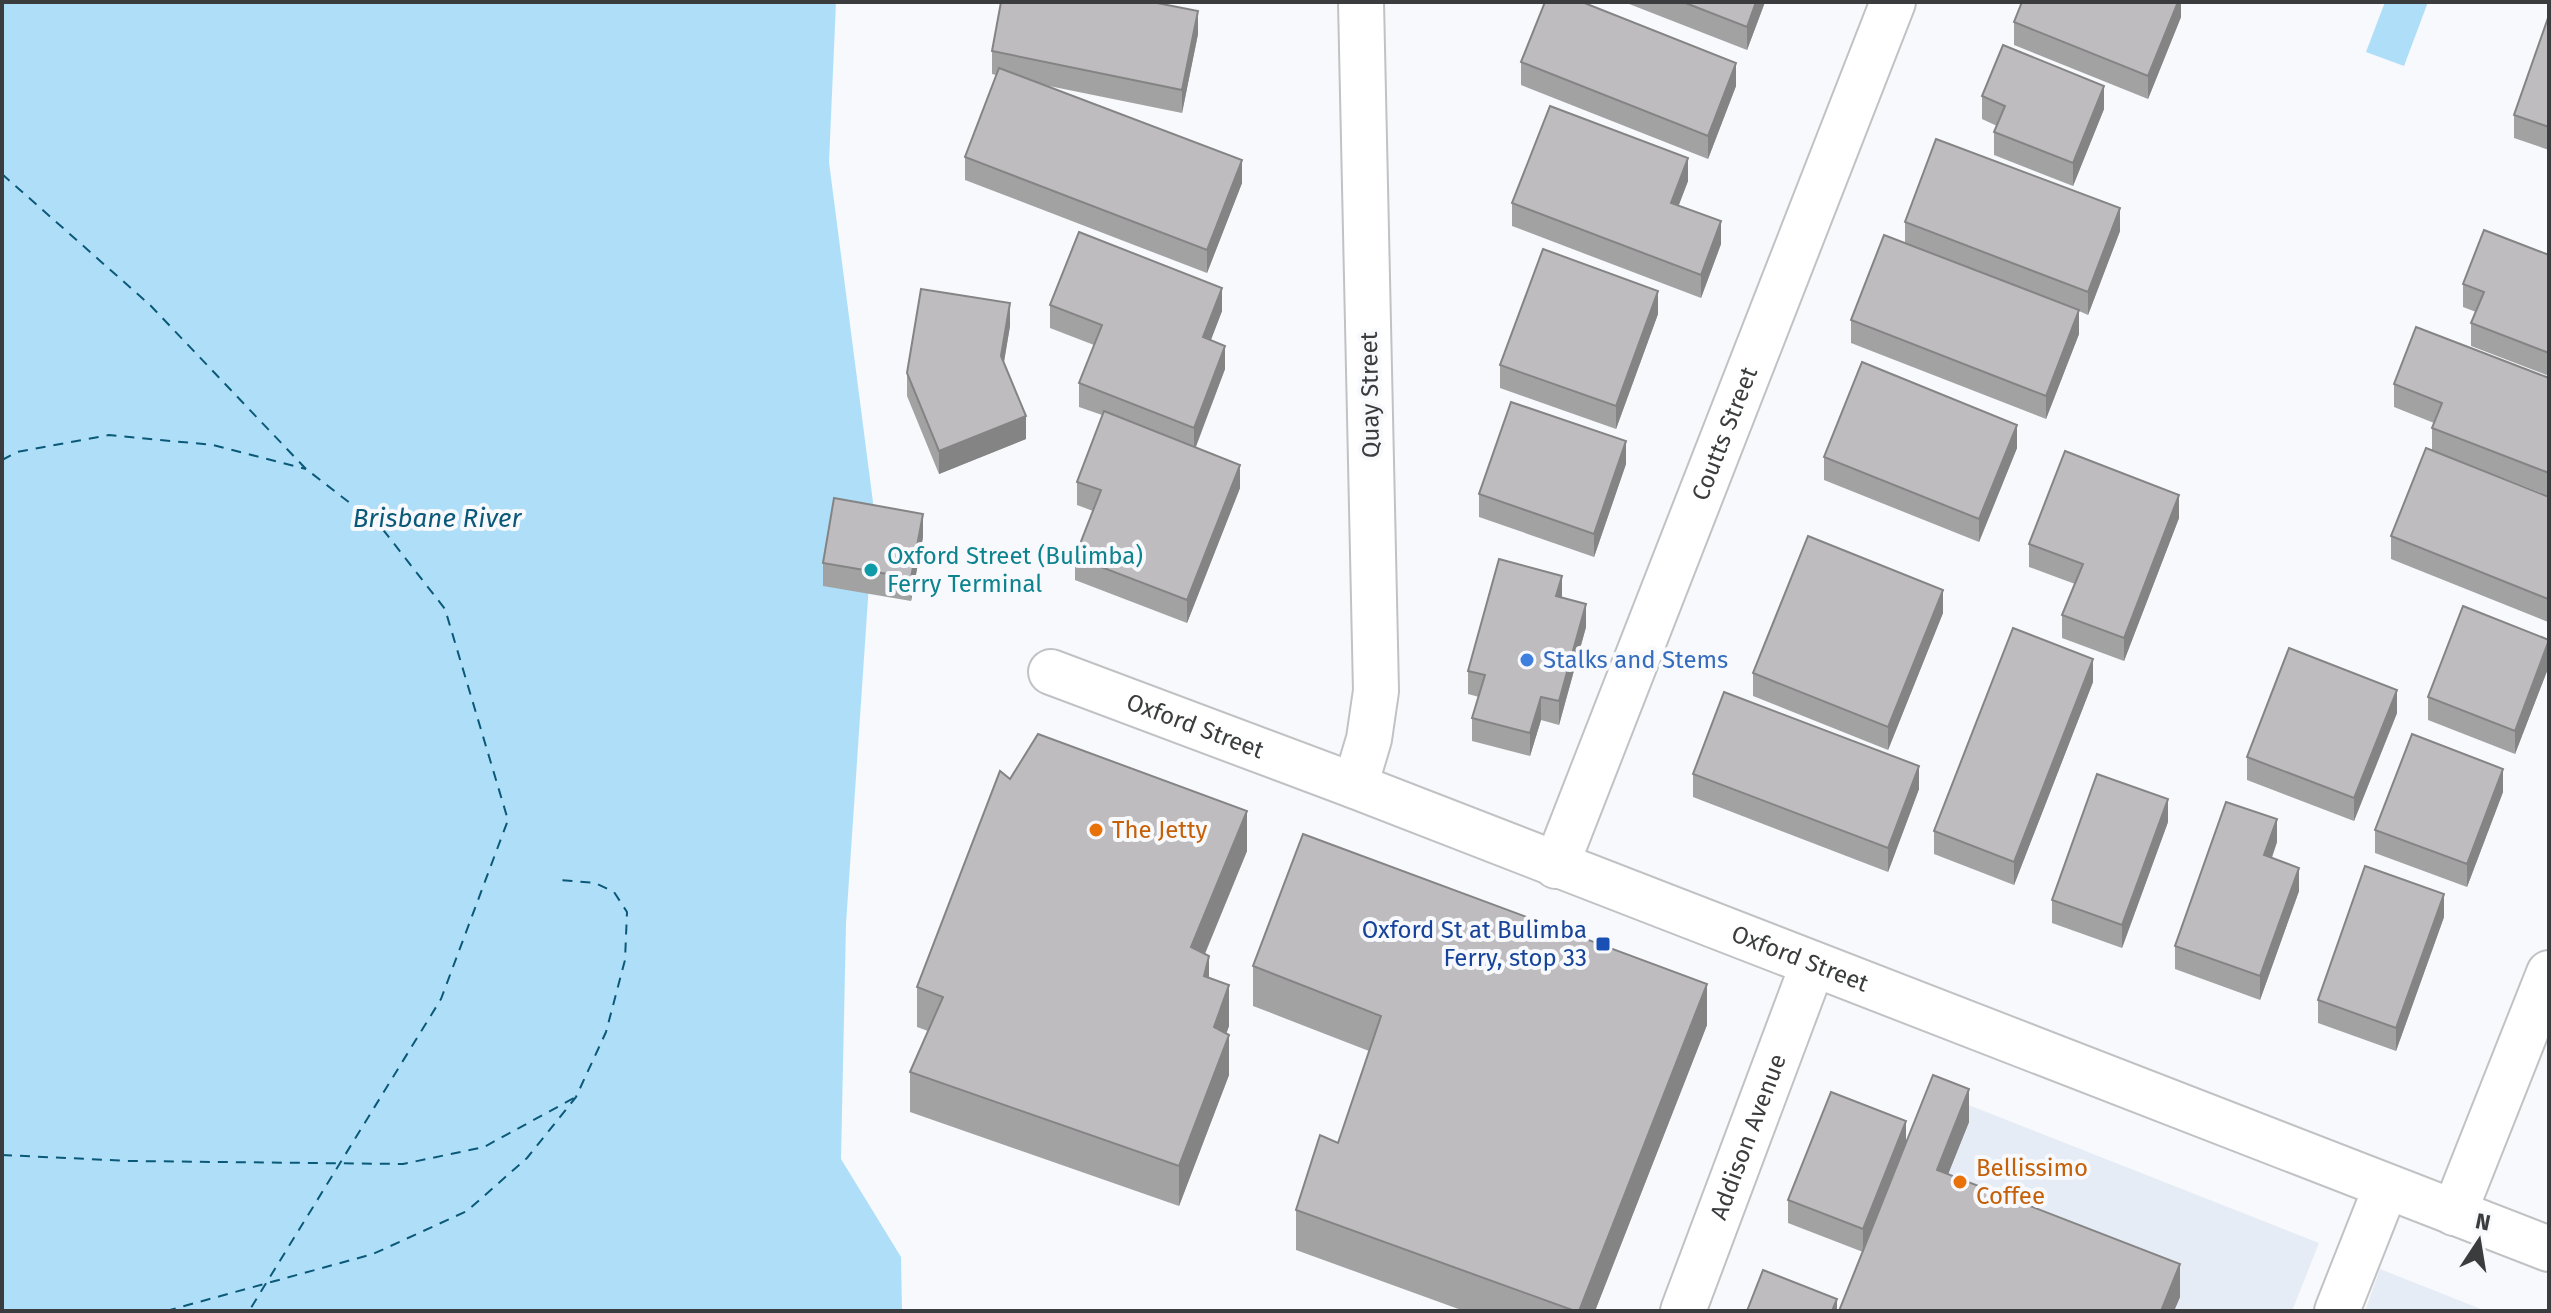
<svg xmlns="http://www.w3.org/2000/svg" width="2551" height="1313" font-family="'Fira Sans',sans-serif">
	<style>
		.built { fill: #e6ecf5 }
		.water { fill: #afdff8 }
		.lines { fill: none; stroke-linecap: round; stroke-linejoin: round }
		.ferry { stroke: #0b5978; stroke-width: 2; stroke-dasharray: 10 8; stroke-linecap: butt }
		.minor-casing { stroke: #c0c2c4; stroke-width: 48 }
		.minor { stroke: #fff; stroke-width: 44 }
		.wall { fill: #a3a2a3 }
		.shaded-wall { fill: #858485 }
		.building { fill: #bebcbe; stroke: #858485; stroke-width: 2 }
		.culture-dot { fill: #0f9aa8; stroke: #f7f9fc; stroke-width: 3 }
		.shop-dot { fill: #3f7fe0; stroke: #f7f9fc; stroke-width: 3 }
		.food-dot { fill: #e8710a; stroke: #f7f9fc; stroke-width: 3 }
		.transit-dot { fill: #1a4fb4; stroke: #f7f9fc; stroke-width: 3 }
		.labels { text-anchor: middle; dominant-baseline: central; stroke-width: 8; stroke-linejoin: round; paint-order: stroke }
		.street-label { font-size: 24px; fill: #3b3c3d; stroke: #f7f9fc }
		.culture-label { font-size: 24px; fill: #0d838f; stroke: #f7f9fc; text-anchor: start }
		.shop-label { font-size: 24px; fill: #366cbe; stroke: #f7f9fc; text-anchor: start }
		.food-label { font-size: 24px; fill: #c56008; stroke: #f7f9fc; text-anchor: start }
		.transit-label { font-size: 24px; fill: #164399; stroke: #f7f9fc; text-anchor: end }
		.water-label { font-size: 26px; font-style: italic; fill: #0b5978; stroke: #f7f9fc }
	</style>
	<rect width="100%" height="100%" fill="#f7f9fc"/>
	<g class="built">
		<path d="M1933,1091L2319,1243L2292,1311H1846Z"/>
		<path d="M2380,1269L2486,1311H2365Z"/>
	</g>
	<g class="water">
		<path d="M2,2H836L829,162L874,510L846,924L841,1159L901,1257L902,1311H2Z"/>
		<path d="M2385,2H2428L2404,66L2366,52Z"/>
	</g>
	<g class="lines">
		<g class="ferry">
			<path d="M2,174L150,305L306,469L381,527L445,609L508,820L441,999L249,1311"/>
			<path d="M2,460L17,452L109,435L213,445L306,469"/>
			<path d="M2,1155L130,1161L403,1164L484,1147L574,1098"/>
			<path d="M166,1311L373,1254L467,1211L527,1158L576,1097L606,1032L625,960L627,912L614,892L595,883L560,880"/>
		</g>
		<defs>
			<g id="minor">
				<path id="s1" d="M1051,672L1355,786L2549,1249"/>
				<path d="M1355,786L1369,739L1376,691L1361,2"/>
				<path id="s2" d="M1556,866L1893,2"/>
				<path d="M2454,1213L2549,973"/>
				<path id="s3" d="M1683,1311L1813,964"/>
				<path d="M2337,1311L2386,1187"/>
			</g>
		</defs>
		<use href="#minor" class="minor-casing"/>
		<use href="#minor" class="minor"/>
	</g>
	<g class="wall">
		<path d="M1624,2H1765L1747,50Z"/>
		<path d="M2181,2V17L2148,99L2014,45V22Z"/>
		<path d="M2549,15V150L2514,138V115Z"/>
		<path d="M1198,34L1182,113L1044,85L1242,183L1207,273L965,180V157L996,75L992,74V51Z"/>
		<path d="M1521,62L1736,86L1708,159L1521,85Z"/>
		<path d="M1982,96L2104,109L2073,186L1994,155V132L1997,126L1982,119Z"/>
		<path d="M1688,181L1678,206L1721,244L1701,298L1512,226V203Z"/>
		<path d="M1905,222L2120,231L2088,315L2079,311V334L2046,419L1851,343V320L1905,243Z"/>
		<path d="M2549,255V376L2471,346V323L2476,312L2463,307V284Z"/>
		<path d="M1050,305L1222,311L1211,340L1225,369L1195,447L1240,488L1187,623L1075,580V557L1093,511L1077,505V482L1102,415L1079,407V383L1094,345L1050,328Z"/>
		<path d="M1658,314L1616,429L1500,388V365Z"/>
		<path d="M1010,326L1004,362L1026,439L939,474L907,396V373Z"/>
		<path d="M2549,378V496L2452,458L2549,497V619L2548,622L2391,559V536L2432,451V428L2434,423L2394,407V384Z"/>
		<path d="M2017,448L1979,542L1824,480V457Z"/>
		<path d="M1626,464L1594,557L1479,517V494Z"/>
		<path d="M2179,518L2124,661L2062,638V615L2075,584L2029,567V544Z"/>
		<path d="M923,537L911,601L823,586V563Z"/>
		<path d="M1562,597L1586,627L1559,725L1541,720L1530,756L1472,741V718L1479,697L1468,694V671Z"/>
		<path d="M1943,613L1888,750L1753,696V673Z"/>
		<path d="M2549,640V666L2515,754L2428,720V697Z"/>
		<path d="M2093,682L2014,885L1934,854V831Z"/>
		<path d="M2397,713L2354,821L2247,780V757Z"/>
		<path d="M1693,774L1919,789L1888,872L1693,797Z"/>
		<path d="M1010,779L1247,851L1205,954L1209,978L1229,1026L1226,1034L1229,1075L1179,1206L910,1112V1072L928,1031L917,1027V987Z"/>
		<path d="M2503,792L2467,887L2375,853V830Z"/>
		<path d="M2168,822L2122,948L2052,923V900Z"/>
		<path d="M2277,842L2272,858L2299,891L2260,1000L2175,969V946Z"/>
		<path d="M2444,917L2396,1051L2318,1023V1000Z"/>
		<path d="M1253,966L1707,1025L1595,1311H1464L1296,1250V1210L1338,1143L1369,1051L1253,1006Z"/>
		<path d="M1969,1122L1948,1174L2180,1297L2174,1311H1839L1863,1252L1788,1223V1200L1906,1141Z"/>
	</g>
	<g class="shaded-wall">
		<path d="M1756,2H1765L1747,50V27Z"/>
		<path d="M2178,2H2181V17L2148,99V76Z"/>
		<path d="M1198,11V34L1182,113V90Z"/>
		<path d="M1736,63V86L1708,159V136Z"/>
		<path d="M2104,86V109L2073,186V163Z"/>
		<path d="M1688,158V181L1671,226V203Z"/>
		<path d="M1242,160V183L1207,273V250Z"/>
		<path d="M2120,208V231L2088,315V292Z"/>
		<path d="M1721,221V244L1701,298V275Z"/>
		<path d="M1222,288V311L1203,360V337Z"/>
		<path d="M1658,291V314L1616,429V406Z"/>
		<path d="M1010,303V326L1001,379V356Z"/>
		<path d="M2079,310V334L2046,419V396Z"/>
		<path d="M1225,346V369L1194,452V428Z"/>
		<path d="M1026,416V439L939,474V451Z"/>
		<path d="M2017,425V448L1979,542V519Z"/>
		<path d="M1626,441V464L1594,557V534Z"/>
		<path d="M1240,465V488L1187,623V600Z"/>
		<path d="M2179,495V518L2124,661V638Z"/>
		<path d="M923,514V537L911,601V578Z"/>
		<path d="M1562,576V599L1556,596Z"/>
		<path d="M1943,590V613L1888,750V727Z"/>
		<path d="M2549,596V619L2548,622V599Z"/>
		<path d="M1586,604V627L1559,725V701Z"/>
		<path d="M2549,642V666L2515,754V731Z"/>
		<path d="M2093,659V682L2014,885V862Z"/>
		<path d="M2397,690V713L2354,821V798Z"/>
		<path d="M1541,697V720L1530,756V733Z"/>
		<path d="M1919,766V789L1888,872V848Z"/>
		<path d="M2503,769V792L2467,887V864Z"/>
		<path d="M2168,799V822L2122,948V925Z"/>
		<path d="M1247,811V851L1191,987V947Z"/>
		<path d="M2277,819V842L2264,878V855Z"/>
		<path d="M2299,868V891L2260,1000V976Z"/>
		<path d="M2444,894V917L2396,1051V1028Z"/>
		<path d="M1209,956V996L1204,976Z"/>
		<path d="M1707,984V1025L1595,1311H1579Z"/>
		<path d="M1229,985V1026L1214,1067V1027Z"/>
		<path d="M1229,1035V1075L1179,1206V1166Z"/>
		<path d="M1969,1089V1122L1937,1202V1170Z"/>
		<path d="M1906,1121V1144L1863,1252V1229Z"/>
		<path d="M2180,1264V1297L2174,1311H2161Z"/>
		<path d="M1837,1299V1311H1832Z"/>
	</g>
	<g class="building">
		<path d="M1001,2H1152L1198,11L1182,90L992,51Z"/>
		<path d="M1545,2H1582L1736,63L1708,136L1521,62Z"/>
		<path d="M1683,2H1756L1747,27Z"/>
		<path d="M2022,2H2178L2148,76L2014,22Z"/>
		<path d="M2549,15V127L2514,115Z"/>
		<path d="M2003,45L2104,86L2073,163L1994,132L2005,106L1982,96Z"/>
		<path d="M999,68L1242,160L1207,250L965,157Z"/>
		<path d="M1550,106L1688,158L1671,203L1721,221L1701,275L1512,203Z"/>
		<path d="M1936,139L2120,208L2088,292L1905,222Z"/>
		<path d="M2484,230L2549,255V353L2471,323L2484,292L2463,284Z"/>
		<path d="M1079,232L1222,288L1203,337L1225,346L1194,428L1079,383L1102,325L1050,305Z"/>
		<path d="M1884,235L2079,310L2046,396L1851,320Z"/>
		<path d="M1543,249L1658,291L1616,406L1500,365Z"/>
		<path d="M921,289L1010,303L1001,356L1026,416L939,451L907,373Z"/>
		<path d="M2416,327L2549,378V473L2432,428L2442,403L2394,384Z"/>
		<path d="M1862,362L2017,425L1979,519L1824,457Z"/>
		<path d="M1511,402L1626,441L1594,534L1479,494Z"/>
		<path d="M1104,411L1240,465L1187,600L1075,557L1101,490L1077,482Z"/>
		<path d="M2426,448L2549,497V532L2548,536H2549V596L2548,599L2391,536Z"/>
		<path d="M2065,451L2179,495L2124,638L2062,615L2083,564L2029,544Z"/>
		<path d="M834,498L923,514L911,578L823,563Z"/>
		<path d="M1808,536L1943,590L1888,727L1753,673Z"/>
		<path d="M1499,559L1562,576L1556,596L1586,604L1559,701L1541,697L1530,733L1472,718L1485,675L1468,671Z"/>
		<path d="M2463,606L2549,640L2515,731L2428,697Z"/>
		<path d="M2013,628L2093,659L2014,862L1934,831Z"/>
		<path d="M2289,648L2397,690L2354,798L2247,757Z"/>
		<path d="M1724,692L1919,766L1888,848L1693,774Z"/>
		<path d="M1038,734L1247,811L1191,947L1209,956L1204,976L1229,985L1214,1027L1229,1035L1179,1166L910,1072L943,997L917,987L1000,771L1010,779Z"/>
		<path d="M2412,734L2503,769L2467,864L2375,830Z"/>
		<path d="M2097,774L2168,799L2122,925L2052,900Z"/>
		<path d="M2226,802L2277,819L2264,855L2299,868L2260,976L2175,946Z"/>
		<path d="M1303,834L1707,984L1579,1311H1575L1296,1210L1320,1135L1338,1143L1381,1016L1253,966Z"/>
		<path d="M2365,866L2444,894L2396,1028L2318,1000Z"/>
		<path d="M1933,1075L1969,1089L1937,1170L2180,1264L2161,1311H1839Z"/>
		<path d="M1831,1092L1906,1121L1863,1229L1788,1200Z"/>
		<path d="M1763,1270L1837,1299L1832,1311H1747Z"/>
	</g>
	<circle class="culture-dot" cx="871" cy="570" r="8"/>
	<circle class="shop-dot" cx="1527" cy="660" r="8"/>
	<g class="food-dot">
		<circle cx="1096" cy="830" r="8"/>
		<circle cx="1960" cy="1182" r="8"/>
	</g>
	<rect class="transit-dot" x="1595" y="936" width="16" height="16" rx="4"/>
	<g class="labels">
		<g class="street-label">
			<text transform="translate(1370 395) rotate(-91)">Quay Street</text>
			<text stroke="none"><textPath href="#s2" startOffset="464">Coutts Street</textPath></text>
			<text stroke="none"><textPath href="#s1" startOffset="154">Oxford Street</textPath></text>
			<text stroke="none"><textPath href="#s1" startOffset="802">Oxford Street</textPath></text>
			<text stroke="none"><textPath href="#s3" startOffset="186">Addison Avenue</textPath></text>
		</g>
		<g class="culture-label">
			<text x="887" y="556">Oxford Street (Bulimba)<tspan x="887" dy="28">Ferry Terminal</tspan></text>
		</g>
		<g class="shop-label">
			<text x="1543" y="660">Stalks and Stems</text>
		</g>
		<g class="food-label">
			<text x="1112" y="830">The Jetty</text>
			<text x="1976" y="1168">Bellissimo<tspan x="1976" dy="28">Coffee</tspan></text>
		</g>
		<g class="transit-label">
			<text x="1587" y="930">Oxford St at Bulimba<tspan x="1587" dy="28">Ferry, stop 33</tspan></text>
		</g>
		<g class="water-label">
			<text x="437" y="518">Brisbane River</text>
		</g>
	</g>
	<rect width="2551" height="1313" fill="none" stroke="#3b3c3d" stroke-width="8"/>
	<g transform="translate(2479 1241) rotate(12)" stroke="#f7f9fc" stroke-width="6" paint-order="stroke">
	<path d="M0-6L14 30L0 20L-14 30Z" fill="#3b3c3d"/>
	<text y="-12" font-size="22" font-weight="bold" text-anchor="middle" fill="#3b3c3d">N</text>
	</g>
</svg>
